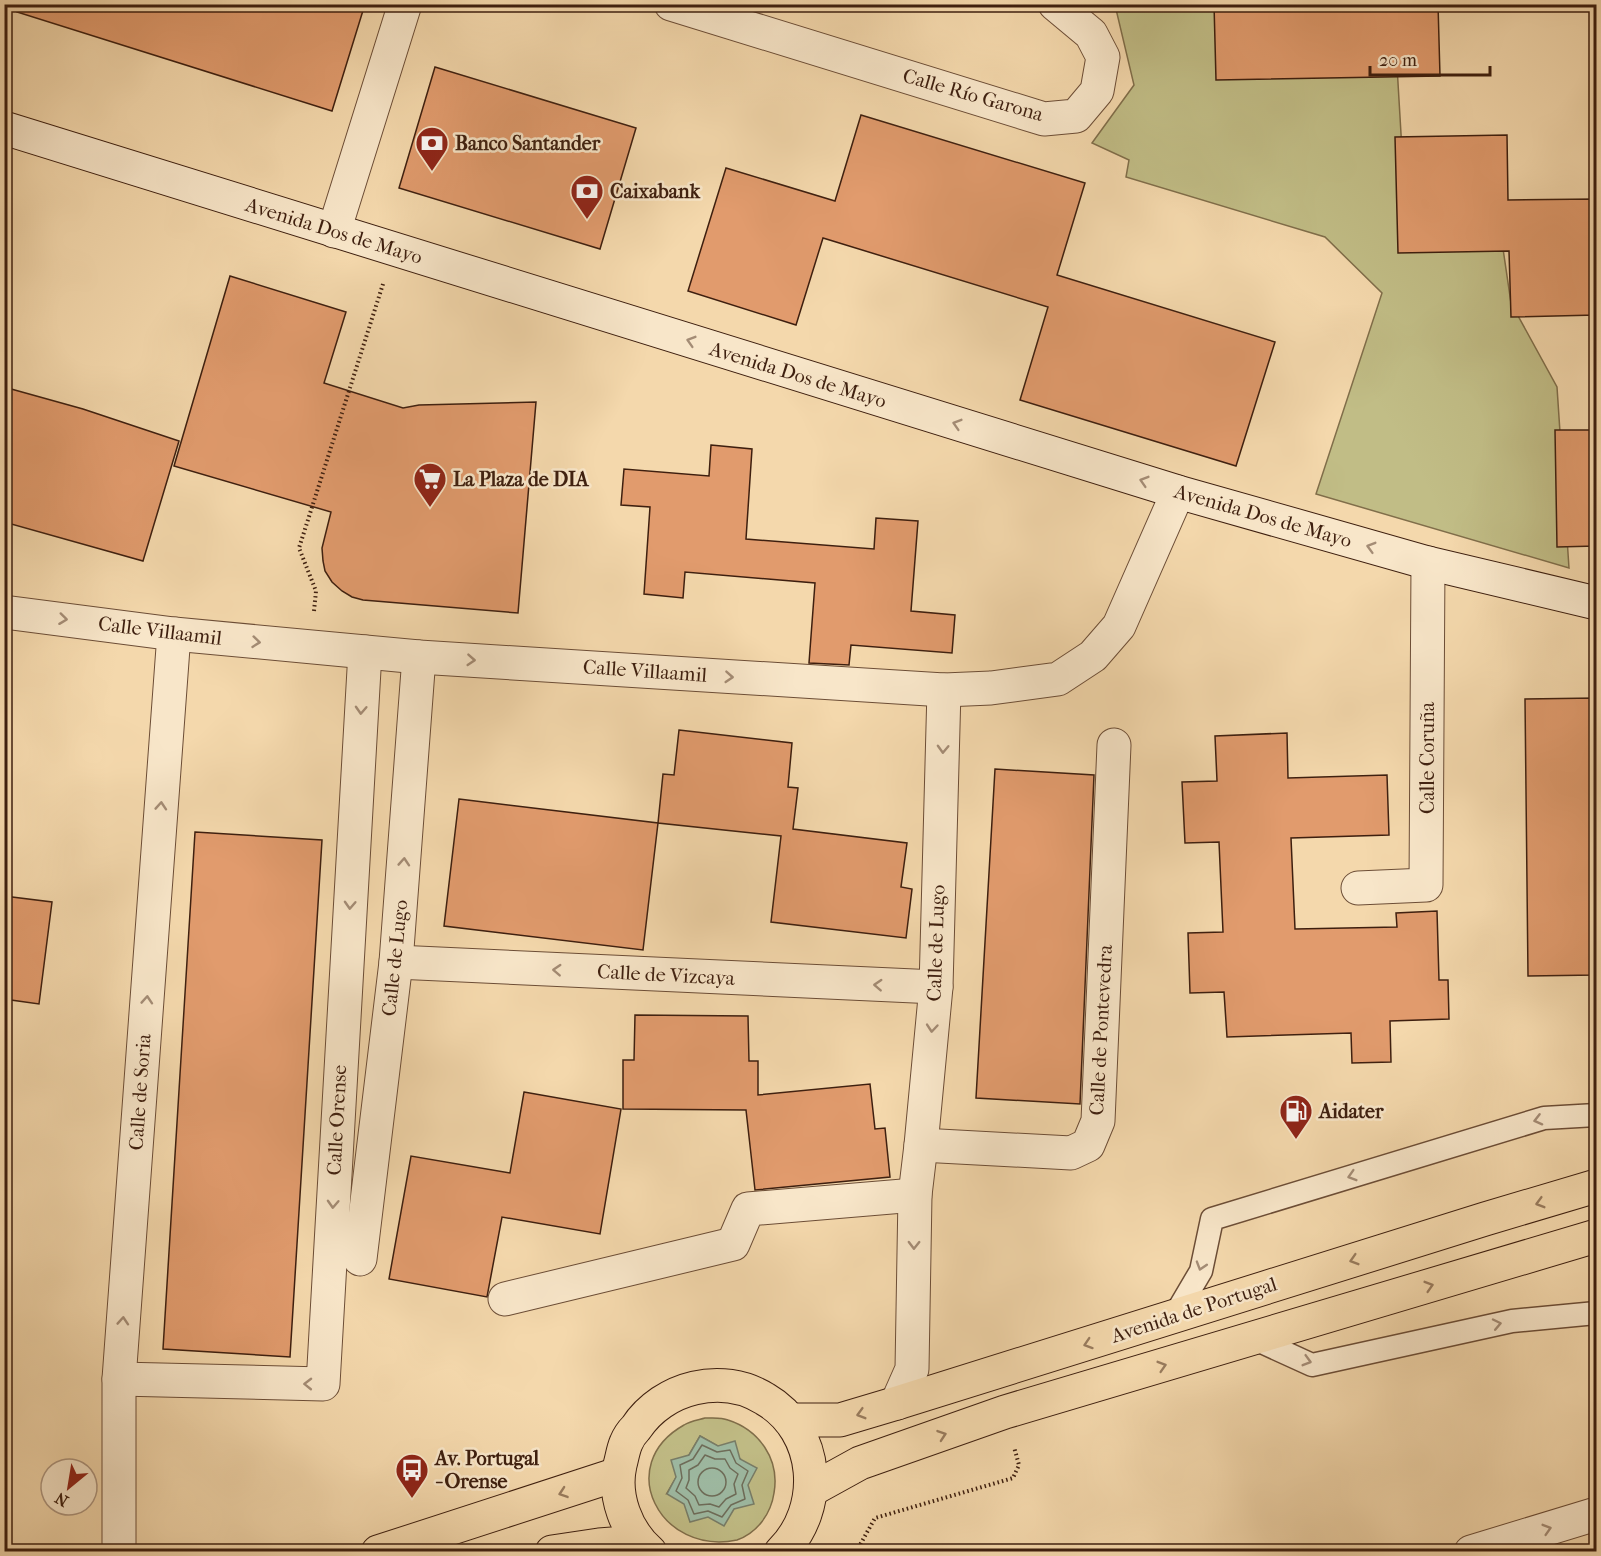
<svg xmlns="http://www.w3.org/2000/svg" width="1601" height="1556" font-family="'IM FELL French Canon',serif">
	<style>
		.green { fill: #c1bd86; stroke: #806e4a; stroke-width: 1.5; fill-rule: evenodd }
		.water { fill: #9ebba4; stroke: #787d68; stroke-width: 1.5 }
		.lines { fill: none; stroke-linecap: round; stroke-linejoin: round }
		.shore { stroke: #6e6d5a; stroke-width: 1.5 }
		.building { fill: #e19b6d; stroke: #3e1f0f; stroke-width: 1.5 }
		.lane-casing { stroke: #6c4d36; stroke-width: 25 }
		.street-casing { stroke: #6c4d36; stroke-width: 35 }
		.secondary-casing { stroke: #3e1f0f; stroke-width: 35 }
		.primary-casing { stroke: #3e1f0f; stroke-width: 35 }
		.path { stroke: #3e1f0f; stroke-width: 4; stroke-dasharray: 1.5 3; stroke-linecap: butt }
		.lane { stroke: #f8e6c9; stroke-width: 22 }
		.street { stroke: #f8e6c9; stroke-width: 33 }
		.secondary { stroke: #f8e6c9; stroke-width: 33 }
		.primary { stroke: #f4d8ac; stroke-width: 33 }
		.oneway { stroke: #a48c75 }
		.oneway2 { stroke: #997c5e }
		.labels { text-anchor: middle; dominant-baseline: central; stroke-width: 5; stroke-linejoin: round; paint-order: stroke }
		.street-label { font-size: 20px; fill: #3e1f0f; stroke: #f8e6c9 }
		.poi-label { font-size: 20px; font-weight: bold; fill: #3e1f0f; stroke: #f8e6c9; text-anchor: start }
	</style>
	<rect width="100%" height="100%" fill="#f4d8ac"/>
	<filter id="stains"><feTurbulence type="fractalNoise" baseFrequency=".00333" numOctaves="4"/><feColorMatrix values="0 0 0 0 .2 0 0 0 0 .09 0 0 0 0 .02 0 0 0 .5 -.17"/></filter>
	<radialGradient id="worn" r=".72"><stop offset=".6" stop-color="#630" stop-opacity="0"/><stop offset="1" stop-color="#630" stop-opacity=".3"/></radialGradient>
	<g class="green">
		<path d="M1115,5H1214L1397,66L1407,235H1501L1511,303L1557,387L1569,568L1316,494L1382,293L1325,237L1126,177L1129,160L1092,143L1134,85Z"/>
		<path d="M705,1418C712,1418 721,1417 728,1420C759,1430 780,1459 774,1493C771,1514 757,1533 737,1540C660,1556 613,1465 684,1425C690,1421 698,1420 705,1418ZM700,1436L740,1459L667,1493Z"/>
	</g>
	<path class="water" d="M700,1436L718,1446L735,1441L740,1459L757,1468L748,1485L754,1504L734,1509L724,1526L708,1517L690,1522L684,1504L667,1494L676,1477L671,1460L689,1455Z"/>
	<g class="lines">
		<g class="shore">
			<path d="M702,1445L717,1452L730,1450L736,1463L748,1471L742,1485L745,1499L731,1505L722,1517L708,1511L694,1514L688,1500L676,1491L682,1478L680,1465L693,1459Z"/>
			<path d="M705,1455L715,1459H725L730,1468L738,1474L734,1484L736,1494L726,1499L719,1507L710,1504L699,1505L695,1496L686,1488L689,1480V1470L698,1465Z"/>
			<circle cx="712" cy="1482" r="14"/>
		</g>
	</g>
	<g class="building">
		<path d="M18,4H365L332,111L17,12Z"/>
		<path d="M1214,4H1438L1440,76L1216,80Z"/>
		<path d="M435,67L636,128L600,249L399,188Z"/>
		<path d="M861,115L1085,183L1057,275L1275,342L1236,466L1020,400L1048,307L823,238L796,325L688,291L726,168L835,201Z"/>
		<path d="M1507,135L1508,200L1596,199V315L1511,317L1509,251L1398,253L1395,137Z"/>
		<path d="M230,276L346,312L324,383L403,408L419,405L536,402L518,613L363,600L352,597L342,591L332,582L325,571L323,561L322,548L331,512L174,466Z"/>
		<path d="M4,387L83,409L179,441L143,561L4,522Z"/>
		<path d="M1555,430H1596V546L1557,547Z"/>
		<path d="M711,445L752,449L746,539L874,549L876,518L918,521L911,611L955,615L952,653L851,645L849,665L809,663L815,583L685,572L683,598L644,594L650,507L621,505L624,469L709,476Z"/>
		<path d="M1596,698V975L1528,976L1525,699Z"/>
		<path d="M679,730L792,743L788,787L798,788L793,829L907,843L901,887L912,889L906,938L771,922L781,836L658,823L663,774L674,775Z"/>
		<path d="M1287,733L1288,778L1387,775L1389,835L1291,838L1295,929L1397,927L1396,913L1437,911L1439,980H1448L1449,1019L1390,1021L1391,1062L1352,1063L1351,1033L1227,1037L1224,992L1190,993L1188,933L1223,932L1219,842L1185,843L1182,782L1217,781L1215,736Z"/>
		<path d="M995,769L1094,775L1080,1104L976,1098Z"/>
		<path d="M459,799L658,823L643,950L444,926Z"/>
		<path d="M195,832L322,840L290,1357L163,1349Z"/>
		<path d="M4,896L52,902L39,1004L4,999Z"/>
		<path d="M635,1015L748,1016L749,1061H758V1095L870,1084L875,1129L885,1128L890,1177L755,1190L746,1110L623,1109V1060H634Z"/>
		<path d="M524,1092L621,1109L600,1234L502,1217L487,1297L389,1279L411,1156L510,1173Z"/>
	</g>
	<g class="lines">
		<defs>
			<g id="lane">
				<path d="M1175,1315L1201,1271L1212,1219L1544,1118L1596,1115"/>
				<path d="M1253,1338L1312,1365L1512,1321L1596,1313"/>
			</g>
			<g id="street">
				<path d="M671,4L1044,119L1076,116L1097,91L1103,57L1091,34L1055,4"/>
				<path d="M334,231L405,4"/>
				<path d="M4,612L174,634L419,657L944,690L991,688L1058,679L1093,656L1119,626L1178,492"/>
				<path d="M1358,888L1426,885L1428,563"/>
				<path d="M396,962L936,987"/>
				<path d="M921,1145L1071,1153L1088,1145L1098,1121L1114,745"/>
				<path d="M360,1259L396,962L419,657"/>
				<path d="M505,1299L733,1244L748,1209L915,1195"/>
				<path d="M119,1379L323,1384L365,652"/>
				<path d="M897,1403L912,1369L915,1195L921,1145L936,987L944,690"/>
				<path d="M119,1552V1379L174,634"/>
				<path d="M1471,1552L1596,1514"/>
			</g>
			<path id="secondary" d="M4,128L1178,492L1428,563L1596,603"/>
			<g id="primary">
				<path d="M790,1420H840L897,1403L1485,1219L1596,1186"/>
				<path d="M811,1490L860,1463L1005,1412L1596,1236"/>
				<path d="M378,1552L618,1474"/>
				<path d="M552,1552L599,1545L639,1542"/>
				<path d="M650,1552C626,1531 613,1496 620,1465C622,1458 623,1450 626,1443C628,1438 632,1432 636,1428C663,1387 722,1372 765,1399C820,1431 825,1509 781,1552"/>
			</g>
		</defs>
		<use href="#lane" class="lane-casing"/>
		<use href="#street" class="street-casing"/>
		<use href="#secondary" class="secondary-casing"/>
		<use href="#primary" class="primary-casing"/>
		<g class="path">
			<path d="M314,611L316,591L299,548L383,284"/>
			<path d="M856,1552L875,1518L1013,1478L1019,1465L1014,1447"/>
		</g>
		<use href="#lane" class="lane"/>
		<use href="#street" class="street"/>
		<use href="#secondary" class="secondary"/>
		<use href="#primary" class="primary"/>
	</g>
	<defs><path id="oneway-chevron" d="M-2-3.5L2.5 0L-2 3.5" fill="none" stroke-width="1.6" stroke-linecap="round" stroke-linejoin="round" transform="scale(1.5)"/></defs>
	<g class="oneway">
		<use href="#oneway-chevron" transform="translate(691 341) rotate(-163)"/>
		<use href="#oneway-chevron" transform="translate(957 424) rotate(-163)"/>
		<use href="#oneway-chevron" transform="translate(1144 481) rotate(-163)"/>
		<use href="#oneway-chevron" transform="translate(1371 547) rotate(-164)"/>
		<use href="#oneway-chevron" transform="translate(63 619) rotate(7)"/>
		<use href="#oneway-chevron" transform="translate(256 642) rotate(6)"/>
		<use href="#oneway-chevron" transform="translate(471 660) rotate(4)"/>
		<use href="#oneway-chevron" transform="translate(729 677) rotate(4)"/>
		<use href="#oneway-chevron" transform="translate(361 710) rotate(93)"/>
		<use href="#oneway-chevron" transform="translate(943 749) rotate(92)"/>
		<use href="#oneway-chevron" transform="translate(161 806) rotate(-86)"/>
		<use href="#oneway-chevron" transform="translate(404 862) rotate(-86)"/>
		<use href="#oneway-chevron" transform="translate(350 905) rotate(93)"/>
		<use href="#oneway-chevron" transform="translate(557 970) rotate(-177)"/>
		<use href="#oneway-chevron" transform="translate(878 985) rotate(-177)"/>
		<use href="#oneway-chevron" transform="translate(147 1000) rotate(-86)"/>
		<use href="#oneway-chevron" transform="translate(932 1028) rotate(95)"/>
		<use href="#oneway-chevron" transform="translate(1538 1120) rotate(166)"/>
		<use href="#oneway-chevron" transform="translate(1352 1176) rotate(163)"/>
		<use href="#oneway-chevron" transform="translate(333 1204) rotate(93)"/>
		<use href="#oneway-chevron" transform="translate(914 1245) rotate(91)"/>
		<use href="#oneway-chevron" transform="translate(1201 1266) rotate(107)"/>
		<use href="#oneway-chevron" transform="translate(123 1321) rotate(-86)"/>
		<use href="#oneway-chevron" transform="translate(1497 1324) rotate(-12)"/>
		<use href="#oneway-chevron" transform="translate(1307 1361) rotate(16)"/>
		<use href="#oneway-chevron" transform="translate(308 1384) rotate(-179)"/>
		<use href="#oneway-chevron" transform="translate(1547 1529) rotate(-17)"/>
	</g>
	<g class="oneway2">
		<use href="#oneway-chevron" transform="translate(1540 1203) rotate(164)"/>
		<use href="#oneway-chevron" transform="translate(1354 1260) rotate(163)"/>
		<use href="#oneway-chevron" transform="translate(1429 1286) rotate(-17)"/>
		<use href="#oneway-chevron" transform="translate(1088 1344) rotate(162)"/>
		<use href="#oneway-chevron" transform="translate(1162 1366) rotate(-17)"/>
		<use href="#oneway-chevron" transform="translate(861 1414) rotate(164)"/>
		<use href="#oneway-chevron" transform="translate(942 1435) rotate(-19)"/>
		<use href="#oneway-chevron" transform="translate(563 1493) rotate(161)"/>
	</g>
	<defs>
		<symbol id="bank-pin" viewBox="-11 -11 22 30"><path d="M0 17L-7.5 6A9.5 9.5 0 1 1 7.5 6Z" fill="#8f2418" stroke="#f8e6c9"/><path d="M-6-4H6V4H-6ZM0-2.3a2.3 2.3 0 1 0 0 4.6a2.3 2.3 0 1 0 0-4.6Z" fill="#fff"/></symbol>
		<symbol id="supermarket-pin" viewBox="-11 -11 22 30"><path d="M0 17L-7.5 6A9.5 9.5 0 1 1 7.5 6Z" fill="#8f2418" stroke="#f8e6c9"/><path d="M-6-5.5h2.5l.6 2H6L4.5 2H-2.5L-4.4-4H-6ZM-1.5 3.2a1.3 1.3 0 1 0 .1 0ZM3 3.2a1.3 1.3 0 1 0 .1 0Z" fill="#fff"/></symbol>
		<symbol id="fuel-pin" viewBox="-11 -11 22 30"><path d="M0 17L-7.5 6A9.5 9.5 0 1 1 7.5 6Z" fill="#8f2418" stroke="#f8e6c9"/><path d="M-5.5-6h7V0h2V4h1.3V-2.5L3-4.5l.8-.8L6-3V5H2.5V1h-1V6h-7ZM-4.2-4.7v3.2H.2V-4.7Z" fill="#fff"/></symbol>
		<symbol id="bus-pin" viewBox="-11 -11 22 30"><path d="M0 17L-7.5 6A9.5 9.5 0 1 1 7.5 6Z" fill="#8f2418" stroke="#f8e6c9"/><path d="M-5-6H5V4H4V6H2V4H-2V6H-4V4H-5ZM-3.5-4V0h7V-4ZM-3.5 1.2v1.5H-2V1.2ZM2 1.2v1.5H3.5V1.2Z" fill="#fff"/></symbol>
	</defs>
	<g fill-rule="evenodd">
		<use href="#bank-pin" x="413" y="124" width="38" height="52"/>
		<use href="#bank-pin" x="568" y="172" width="38" height="52"/>
		<use href="#supermarket-pin" x="411" y="460" width="38" height="52"/>
		<use href="#fuel-pin" x="1277" y="1092" width="38" height="52"/>
		<use href="#bus-pin" x="393" y="1451" width="38" height="52"/>
	</g>
	<g class="labels">
		<g class="street-label">
			<text transform="translate(973 95) rotate(16)">Calle Río Garona</text>
			<text transform="translate(334 231) rotate(17)">Avenida Dos de Mayo</text>
			<text transform="translate(798 375) rotate(17)">Avenida Dos de Mayo</text>
			<text transform="translate(1263 516) rotate(16)">Avenida Dos de Mayo</text>
			<text transform="translate(160 631) rotate(7)">Calle Villaamil</text>
			<text transform="translate(645 671) rotate(4)">Calle Villaamil</text>
			<text transform="translate(1427 758) rotate(-90)">Calle Coruña</text>
			<text transform="translate(936 943) rotate(-88)">Calle de Lugo</text>
			<text transform="translate(395 958) rotate(-84)">Calle de Lugo</text>
			<text transform="translate(666 975) rotate(3)">Calle de Vizcaya</text>
			<text transform="translate(1101 1030) rotate(-87)">Calle de Pontevedra</text>
			<text transform="translate(140 1092) rotate(-86)">Calle de Soria</text>
			<text transform="translate(337 1120) rotate(-87)">Calle Orense</text>
			<text transform="translate(1194 1310) rotate(-18)">Avenida de Portugal</text>
		</g>
		<g class="poi-label">
			<text x="455" y="143">Banco Santander</text>
			<text x="610" y="191">Caixabank</text>
			<text x="453" y="479">La Plaza de DIA</text>
			<text x="1319" y="1111">Aidater</text>
			<text x="435" y="1458">Av. Portugal<tspan x="435" dy="23">- Orense</tspan></text>
		</g>
	</g>
	<rect width="1601" height="1556" fill="none" stroke="#f4d8ac" stroke-width="24"/>
	<rect x="6" y="6" width="1589" height="1544" fill="none" stroke="#3e1f0f" stroke-width="3"/>
	<rect x="12" y="12" width="1577" height="1532" fill="none" stroke="#3e1f0f" stroke-width="1.5"/>
	<g transform="translate(69 1487) rotate(210)"><circle r="28" fill="#f8e6c9" stroke="#ae967f" stroke-width="1.5"/>
	<path d="M0-4.5L10 22L0 15L-10 22Z" fill="#8f2418"/>
	<text y="-9" font-size="16" font-weight="bold" text-anchor="middle" fill="#3e1f0f">N</text>
	</g>
	<path d="M1370 66v9h120v-9" fill="none" stroke="#3e1f0f" stroke-width="3"/>
	<text x="1379" y="66" font-size="18" fill="#3e1f0f" stroke="#f8e6c9" stroke-width="4.5" paint-order="stroke">20 m</text>
	<rect width="100%" height="100%" filter="url(#stains)"/>
	<rect width="100%" height="100%" fill="url(#worn)"/>
</svg>
